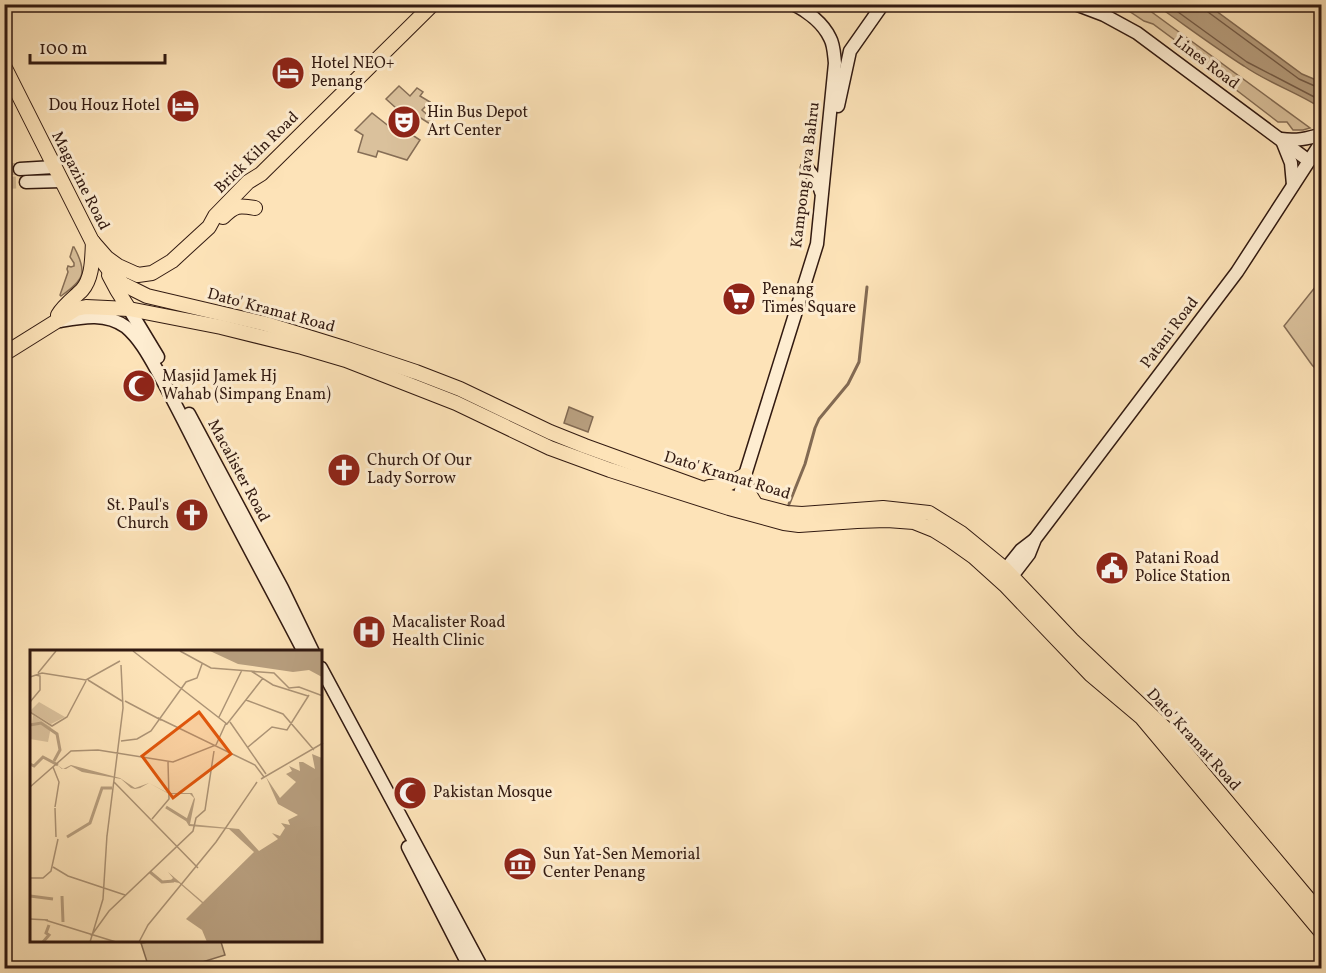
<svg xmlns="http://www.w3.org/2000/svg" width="1326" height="973" font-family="Vollkorn,serif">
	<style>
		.green { fill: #dac19c; stroke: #866e56; stroke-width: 1.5 }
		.water { fill: #b89f7f; stroke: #826a53; stroke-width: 1.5 }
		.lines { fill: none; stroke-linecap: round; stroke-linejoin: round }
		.shore { stroke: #755c48; stroke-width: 1.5 }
		.stream { stroke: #826a53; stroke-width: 3 }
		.secondary-tunnel { stroke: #d4bb97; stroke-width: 12; stroke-dasharray: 12 6; stroke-linecap: butt }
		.secondary-casing { stroke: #321a11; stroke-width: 15 }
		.primary-casing { stroke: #321a11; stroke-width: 16 }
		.secondary { stroke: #feedd1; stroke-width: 12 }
		.primary { stroke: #fde3b8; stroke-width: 14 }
		.labels { text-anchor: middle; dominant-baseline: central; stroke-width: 6; stroke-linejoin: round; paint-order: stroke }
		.street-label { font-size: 16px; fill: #321a11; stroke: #feedd1 }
		.poi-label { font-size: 16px; fill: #321a11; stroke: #feedd1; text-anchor: start }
		.inset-river { fill: none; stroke: #b89f7f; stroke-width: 3 }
		.inset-road { fill: none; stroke: #ac9375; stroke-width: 1.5 }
		.view { fill: #df560c; fill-opacity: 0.15; stroke: #df560c; stroke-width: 3 }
		.inset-edge { fill: none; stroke: #321a11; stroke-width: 3 }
	</style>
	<rect width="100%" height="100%" fill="#fde3b8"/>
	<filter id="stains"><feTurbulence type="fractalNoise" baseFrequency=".00333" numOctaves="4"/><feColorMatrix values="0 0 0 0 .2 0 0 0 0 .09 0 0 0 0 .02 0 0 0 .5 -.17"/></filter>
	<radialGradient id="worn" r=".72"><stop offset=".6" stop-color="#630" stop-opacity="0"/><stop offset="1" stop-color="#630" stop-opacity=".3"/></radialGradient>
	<g class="green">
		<path d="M1120,5H1142L1310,128L1303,130H1293L1287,122H1278L1205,66L1199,58L1153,24L1144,21Z"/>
		<path d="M399,86L410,96L417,88L423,92L420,96L430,102L422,110L433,120L430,124L413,113L403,129L420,140L407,160L378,151L376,157L358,152L363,135L355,130L372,113L395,131L406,117L386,99Z"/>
		<path d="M73,247H74C88,273 84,280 61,296L60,295L68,272L67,269L68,266L71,267L74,266V263L70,257Z"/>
		<path d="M1316,286L1321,290V374L1312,365L1284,326Z"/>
		<path d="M148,942H221L225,955L183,968H149L141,943Z"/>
	</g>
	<g class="water">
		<path d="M1156,5H1208L1302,74L1321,82V108C1297,92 1268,83 1244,66C1214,47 1185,25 1156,5Z"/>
		<path d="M569,407L593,417L588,432L564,423Z"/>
	</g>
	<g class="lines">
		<g class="shore">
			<path d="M1167,4L1247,62L1322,101"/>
			<path d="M1205,4V9L1208,12L1299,79L1317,87H1322"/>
		</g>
		<path class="stream" d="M789,504L805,464L815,428L819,419L848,384L859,362L867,287"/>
		<g class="secondary-tunnel">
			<path d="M4,169H20"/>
			<path d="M4,183L26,182"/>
		</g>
		<defs>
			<g id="secondary">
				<path d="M1075,4L1104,15L1137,33L1309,161"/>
				<path d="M838,106L850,51L883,4"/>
				<path d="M1281,139C1296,141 1307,139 1322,134"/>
				<path d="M1283,143L1291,163L1293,185"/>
				<path d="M807,168L818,183L821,192"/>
				<path d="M20,169L54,167"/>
				<path d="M26,182L62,181"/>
				<path d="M129,309L158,357"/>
				<path d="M60,321C82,317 106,312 126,327C140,339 149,356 158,372C174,401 189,431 204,461C236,525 271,588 304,652"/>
				<path d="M189,414L282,588L313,652"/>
				<path d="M736,509L745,475L817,244L835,63C834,55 834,45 830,38C823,23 807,11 793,4"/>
				<path d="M1001,575L1021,550L1034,540"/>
				<path d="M1006,584L1029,554L1035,539L1237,272L1322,141"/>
				<path d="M321,668L482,968"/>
				<path d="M408,847L470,968"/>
			</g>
			<g id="primary">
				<path d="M4,66L96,249"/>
				<path d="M223,217C235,205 239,205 255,208"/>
				<path d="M93,242L107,258L118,266L138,275L152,273L172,261L209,227L215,216L248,182L261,174L433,4"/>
				<path d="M103,262L112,274L123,284L147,296L266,324L347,349L416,372L460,389L550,432L585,446L701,488L756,505L787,513L802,514L883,508L929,513L961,533L1005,569L1072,640L1166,729L1322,915"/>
				<path d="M109,275L117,290L129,309"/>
				<path d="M58,315C64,305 74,298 82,290C93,277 92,258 93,242"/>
				<path d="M4,354L76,309L86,307L129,309L221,327L302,347L346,360L456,403L550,448L610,470L729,508L784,523L799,525L857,521L887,520L914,522L934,530L950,540L974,557L1005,585L1091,675L1142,718L1322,933"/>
				<path d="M709,487L724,486L745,475L748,492L756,505"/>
			</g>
		</defs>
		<use href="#secondary" class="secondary-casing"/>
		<use href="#primary" class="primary-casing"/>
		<use href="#secondary" class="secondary"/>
		<use href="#primary" class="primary"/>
	</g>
	<defs>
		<symbol id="hotel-disc" viewBox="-11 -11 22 22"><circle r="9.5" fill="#8f2418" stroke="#feedd1"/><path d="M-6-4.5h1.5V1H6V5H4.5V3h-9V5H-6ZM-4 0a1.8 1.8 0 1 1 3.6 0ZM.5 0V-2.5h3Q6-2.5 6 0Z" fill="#fff"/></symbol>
		<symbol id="theatre-disc" viewBox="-11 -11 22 22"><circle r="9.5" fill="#8f2418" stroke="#feedd1"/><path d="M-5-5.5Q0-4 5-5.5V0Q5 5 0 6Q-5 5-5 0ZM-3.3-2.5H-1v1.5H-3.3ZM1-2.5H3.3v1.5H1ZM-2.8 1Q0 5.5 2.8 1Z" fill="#fff"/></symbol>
		<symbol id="supermarket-disc" viewBox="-11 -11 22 22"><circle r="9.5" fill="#8f2418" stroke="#feedd1"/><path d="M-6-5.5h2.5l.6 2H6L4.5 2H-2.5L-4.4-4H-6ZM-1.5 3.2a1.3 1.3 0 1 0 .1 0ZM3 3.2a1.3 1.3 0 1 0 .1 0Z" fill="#fff"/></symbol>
		<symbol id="mosque-disc" viewBox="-11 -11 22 22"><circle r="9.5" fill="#8f2418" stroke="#feedd1"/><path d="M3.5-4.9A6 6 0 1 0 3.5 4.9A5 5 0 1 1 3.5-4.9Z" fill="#fff"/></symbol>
		<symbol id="church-disc" viewBox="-11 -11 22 22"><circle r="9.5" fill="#8f2418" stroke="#feedd1"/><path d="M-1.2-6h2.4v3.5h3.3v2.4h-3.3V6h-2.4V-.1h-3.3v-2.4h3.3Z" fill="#fff"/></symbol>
		<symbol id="civic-disc" viewBox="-11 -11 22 22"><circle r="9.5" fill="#8f2418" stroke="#feedd1"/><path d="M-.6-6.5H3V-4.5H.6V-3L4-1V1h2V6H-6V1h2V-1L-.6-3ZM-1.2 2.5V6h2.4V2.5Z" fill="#fff"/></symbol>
		<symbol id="hospital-disc" viewBox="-11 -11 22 22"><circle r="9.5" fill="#8f2418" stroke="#feedd1"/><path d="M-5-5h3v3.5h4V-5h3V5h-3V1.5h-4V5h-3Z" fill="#fff"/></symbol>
		<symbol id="museum-disc" viewBox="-11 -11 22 22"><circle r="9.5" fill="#8f2418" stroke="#feedd1"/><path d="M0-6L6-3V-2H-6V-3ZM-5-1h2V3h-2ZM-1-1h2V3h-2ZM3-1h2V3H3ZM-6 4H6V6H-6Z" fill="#fff"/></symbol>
	</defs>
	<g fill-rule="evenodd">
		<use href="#hotel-disc" x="269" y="54" width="38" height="38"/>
		<use href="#hotel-disc" x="164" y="87" width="38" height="38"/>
		<use href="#theatre-disc" x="385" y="103" width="38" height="38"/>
		<use href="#supermarket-disc" x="720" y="280" width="38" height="38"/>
		<use href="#mosque-disc" x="120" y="367" width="38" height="38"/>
		<use href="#church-disc" x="325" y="451" width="38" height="38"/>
		<use href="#church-disc" x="173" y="496" width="38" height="38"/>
		<use href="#civic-disc" x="1093" y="549" width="38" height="38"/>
		<use href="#hospital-disc" x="350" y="613" width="38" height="38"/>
		<use href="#mosque-disc" x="391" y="774" width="38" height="38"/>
		<use href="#museum-disc" x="501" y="845" width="38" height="38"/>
	</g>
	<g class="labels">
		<g class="street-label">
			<text transform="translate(1206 63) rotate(37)">Lines Road</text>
			<text transform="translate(257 153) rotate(-44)">Brick Kiln Road</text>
			<text transform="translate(806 175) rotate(-83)">Kampong Java Bahru</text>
			<text transform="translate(80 181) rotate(63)">Magazine Road</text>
			<text transform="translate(271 311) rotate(15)">Dato' Kramat Road</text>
			<text transform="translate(1170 333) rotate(-53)">Patani Road</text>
			<text transform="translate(238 471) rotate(62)">Macalister Road</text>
			<text transform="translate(727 476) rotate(17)">Dato' Kramat Road</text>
			<text transform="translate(1193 740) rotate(48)">Dato' Kramat Road</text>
		</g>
		<g class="poi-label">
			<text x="311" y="64">Hotel NEO+<tspan x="311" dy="18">Penang</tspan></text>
			<text x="160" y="106" text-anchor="end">Dou Houz Hotel</text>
			<text x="427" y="113">Hin Bus Depot<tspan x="427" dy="18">Art Center</tspan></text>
			<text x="762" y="290">Penang<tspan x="762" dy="18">Times Square</tspan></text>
			<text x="162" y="377">Masjid Jamek Hj<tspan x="162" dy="18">Wahab (Simpang Enam)</tspan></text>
			<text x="367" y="461">Church Of Our<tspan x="367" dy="18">Lady Sorrow</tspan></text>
			<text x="169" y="506" text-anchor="end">St. Paul's<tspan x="169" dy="18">Church</tspan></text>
			<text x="1135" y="559">Patani Road<tspan x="1135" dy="18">Police Station</tspan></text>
			<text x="392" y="623">Macalister Road<tspan x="392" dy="18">Health Clinic</tspan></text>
			<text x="433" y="793">Pakistan Mosque</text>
			<text x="543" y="855">Sun Yat-Sen Memorial<tspan x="543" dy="18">Center Penang</tspan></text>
		</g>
	</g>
	<g transform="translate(30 650)">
		<rect width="292" height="292" fill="#fde3b8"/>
		<path d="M9,52L35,67L21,74L0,61ZM3,65L21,77L18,92L0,89Z" fill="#dac19c"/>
		<path d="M180,1H292V27L279,20L263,22L208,14ZM282,104L292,108V292H177L172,280L156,269L172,253L149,233L140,231L143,228L138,222L173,252L224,202L199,179L159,176L156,171L164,148L160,144H139L119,133L110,138L105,139L101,138L91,129L52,122L41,116L36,119H32L26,114L33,119L41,115L90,128L105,138L119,133L138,143H162L165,149L160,174L209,179L229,201L248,189L242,183L250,186L255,178L251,173L260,175L258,170L268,165L248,154L236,127L250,148L266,132L256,124L262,121L259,116L270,121L269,112H273L285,119Z" fill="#b89f7f"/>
		<path class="inset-river" d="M0,75L11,73L27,84L30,100L24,111M0,114L4,116L13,107L28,115M136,157L157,170M37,187L60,173L72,138H82M120,222L132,232L144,231M0,246L23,249M32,246L33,272M13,292L19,285L16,283L19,275"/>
		<path class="inset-road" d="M103,1L197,74L233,28M150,1L181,18L244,23L259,38L269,37L293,46M221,21L243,35L278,46M8,23L26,1M0,27L12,23L56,30L90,11M58,30L92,51M216,50L253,64L284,100M95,51L131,70M0,52L10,40V26L6,25M0,62L22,76L37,67L56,31M189,67L212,20M128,68L225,115L234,127M200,72L236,124M91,91L107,89L121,81L156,32L167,28L172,14M218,97L242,77L257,80L279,45M23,117L29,132L25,157M231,129L293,93M84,132L168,218M0,137L41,101L68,100L143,112L186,95L196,73M25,158L26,187M122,169L139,149L138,112M77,186L93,58L91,15M23,217L38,226L95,245M0,228H13L21,221L28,189M0,269L18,270M15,270L86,292M61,286L79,261L163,181L166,168L175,160L184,101M60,292L73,249L77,185M109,292L118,275L186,192L227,132"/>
		<path class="view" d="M169,62L201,104L143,148L112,106Z"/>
		<rect width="292" height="292" class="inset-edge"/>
	</g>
	<rect width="1326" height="973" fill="none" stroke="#fde3b8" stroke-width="24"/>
	<rect x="6" y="6" width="1314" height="961" fill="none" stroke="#321a11" stroke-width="3"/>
	<rect x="12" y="12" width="1302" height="949" fill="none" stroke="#321a11" stroke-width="1.5"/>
	<path d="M30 54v9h135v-9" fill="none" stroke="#321a11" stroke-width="3"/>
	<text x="39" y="54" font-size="18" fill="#321a11" stroke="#feedd1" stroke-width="4.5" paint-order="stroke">100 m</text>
	<rect width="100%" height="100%" filter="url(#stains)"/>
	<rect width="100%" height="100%" fill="url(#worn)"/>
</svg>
